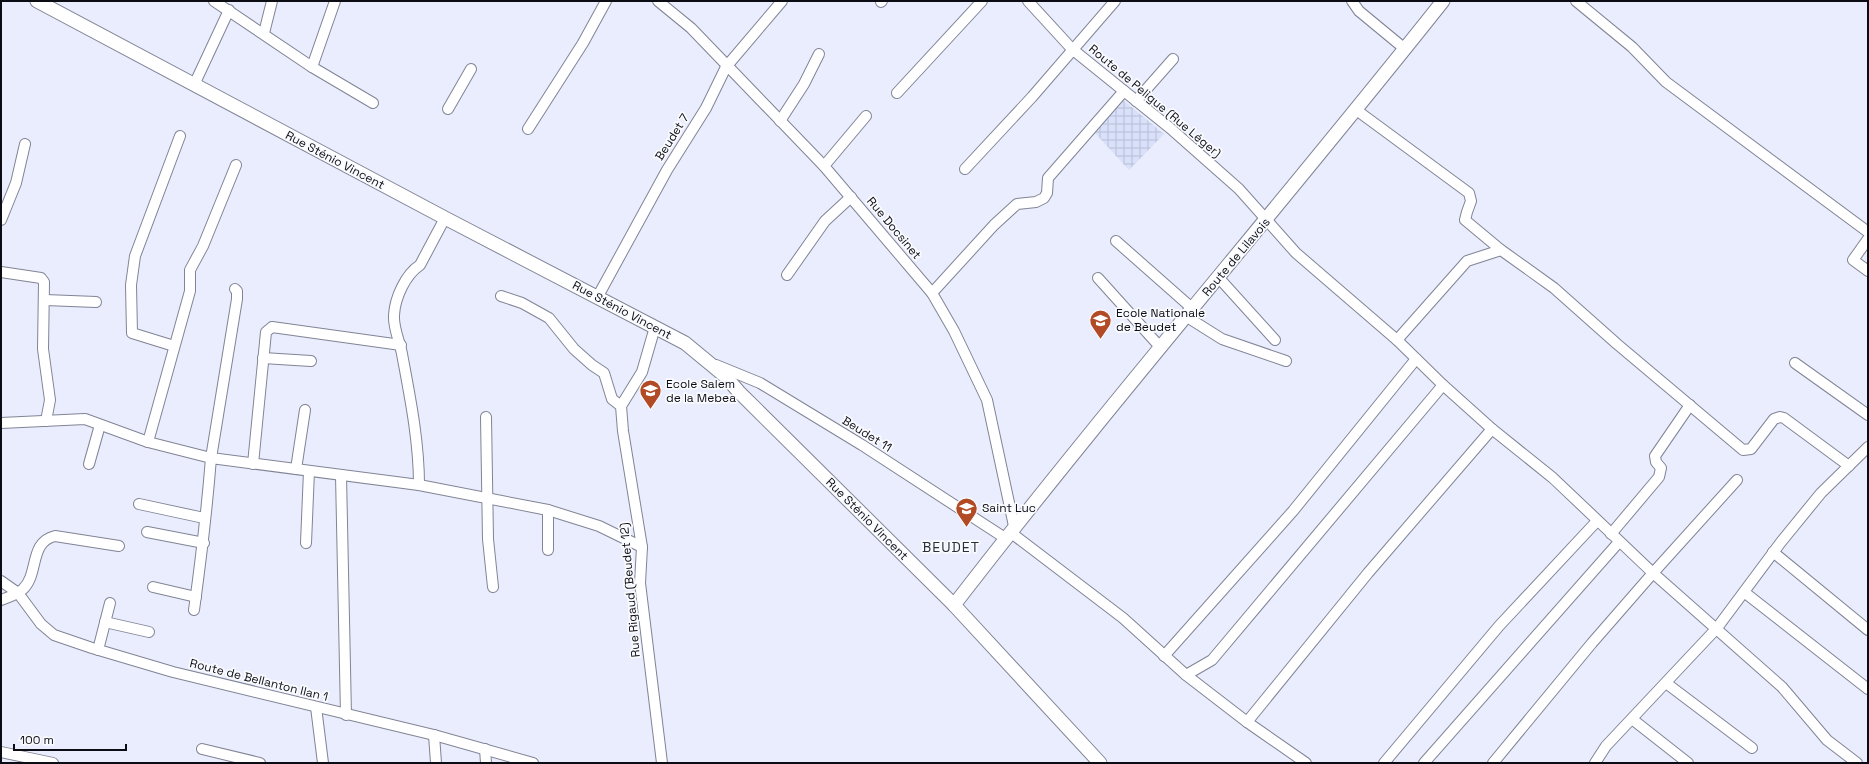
<svg xmlns="http://www.w3.org/2000/svg" width="1869" height="764" font-family="'Space Grotesk',sans-serif">
	<style>
		.industrial { fill: url(#industrial-grid) }
		.lines { fill: none; stroke-linecap: round; stroke-linejoin: round }
		.minor-casing { stroke: #808495; stroke-width: 12 }
		.major-casing { stroke: #808495; stroke-width: 15 }
		.minor { stroke: #fff; stroke-width: 10 }
		.major { stroke: #fff; stroke-width: 13 }
		.labels { text-anchor: middle; dominant-baseline: central; stroke-width: 3.5; stroke-linejoin: round; paint-order: stroke }
		.street-label { font-size: 12px; fill: #0c0d14; stroke: #fafbff }
		.poi-label { font-size: 12px; fill: #0c0d14; stroke: #fafbff; text-anchor: start }
		.quarter-label { font-size: 14px; letter-spacing: 1px; fill: #2b2f3d; stroke: #fafbff }
	</style>
	<defs>
		<pattern id="industrial-grid" width="8" height="8" patternUnits="userSpaceOnUse"><rect width="8" height="8" fill="#d9e0fa"/><path d="M0 4h8M4 0v8" fill="none" stroke="#b9bfd5"/></pattern>
	</defs>
	<rect width="100%" height="100%" fill="#eaedfd"/>
	<path class="industrial" d="M1122,99L1164,134L1129,170L1095,133Z"/>
	<g class="lines">
		<defs>
			<g id="minor">
				<path d="M214,1L312,67L335,1"/>
				<path d="M658,1L691,28L824,166L932,293L954,331L987,400L1014,526"/>
				<path d="M1028,1L1072,49L1170,128L1239,189L1296,253L1397,340L1443,385L1492,429L1553,478L1653,573L1782,687L1827,740L1857,763"/>
				<path d="M1352,1L1359,11L1405,49"/>
				<path d="M1576,1L1632,47L1666,82L1868,232"/>
				<path d="M881,2L882,1"/>
				<path d="M264,33L272,1"/>
				<path d="M312,67L373,103"/>
				<path d="M194,85L229,10"/>
				<path d="M897,93L982,1"/>
				<path d="M1136,101L1173,59"/>
				<path d="M448,109L471,69"/>
				<path d="M1355,109L1469,193L1471,201L1467,212L1465,220L1501,250L1554,288L1617,344L1743,450L1751,449L1774,419L1780,417L1784,418L1849,466"/>
				<path d="M780,121L804,84L819,54"/>
				<path d="M528,129L583,43L606,1"/>
				<path d="M824,166L866,116"/>
				<path d="M965,169L1032,97L1115,1"/>
				<path d="M1,220L16,183L25,144"/>
				<path d="M1868,239L1853,260L1868,271"/>
				<path d="M1116,241L1193,309"/>
				<path d="M1,272L41,278L44,282L43,349L50,400L46,421"/>
				<path d="M787,275L825,221L851,197"/>
				<path d="M1098,278L1161,348"/>
				<path d="M1219,278L1275,340"/>
				<path d="M932,293L994,225L1017,204L1036,202L1044,198L1047,193L1048,178L1124,91"/>
				<path d="M501,296L522,303L549,318L574,349L592,365L604,373L612,399L621,406"/>
				<path d="M598,296L667,170L706,108L726,67L782,1"/>
				<path d="M45,300L96,302"/>
				<path d="M1187,317L1222,339L1286,361"/>
				<path d="M655,327L642,372L621,406L623,431L642,547L640,583L662,763"/>
				<path d="M1397,340L1467,261L1501,250"/>
				<path d="M174,346L132,333L131,285L135,256L180,136"/>
				<path d="M263,358L311,361"/>
				<path d="M1795,363L1868,415"/>
				<path d="M716,365L760,383L862,445L1005,538"/>
				<path d="M486,417L488,539L493,587"/>
				<path d="M1,423L85,419L148,442L211,458L237,299V291L235,289"/>
				<path d="M148,442L190,291V270L203,246L236,165"/>
				<path d="M89,464L100,425"/>
				<path d="M253,464L266,332L272,327L401,345"/>
				<path d="M296,469L305,410"/>
				<path d="M341,475L346,715"/>
				<path d="M419,485C419,441 410,397 402,354C400,342 393,328 394,315C395,298 405,275 420,265L445,218"/>
				<path d="M139,504L204,518"/>
				<path d="M548,510V550"/>
				<path d="M147,532L204,543"/>
				<path d="M1010,532L1123,618L1186,675L1247,722L1306,763"/>
				<path d="M1611,534L1659,477L1661,468L1656,462L1655,456L1690,405"/>
				<path d="M306,543L309,471"/>
				<path d="M1773,552L1868,630"/>
				<path d="M1,581L18,593L41,624L54,635L92,648L173,672L434,735L533,763"/>
				<path d="M153,587L196,597"/>
				<path d="M1744,592L1868,689"/>
				<path d="M1,600C8,597 17,595 23,589C39,574 29,542 55,536L119,546"/>
				<path d="M194,610C201,559 207,509 211,458L419,485L548,510L599,526L642,547"/>
				<path d="M105,622L149,632"/>
				<path d="M98,650L110,603"/>
				<path d="M1164,656L1293,511L1416,359"/>
				<path d="M1186,675L1212,660L1443,385"/>
				<path d="M1666,683L1752,748"/>
				<path d="M316,707L323,763"/>
				<path d="M1632,719L1688,763"/>
				<path d="M1247,722L1368,573L1492,429"/>
				<path d="M434,735L436,763"/>
				<path d="M202,749L260,763"/>
				<path d="M485,749L486,763"/>
				<path d="M1,752L53,763"/>
				<path d="M1384,763L1499,626L1597,521"/>
				<path d="M1424,763L1619,542"/>
				<path d="M1493,763L1592,643L1653,573L1737,480"/>
				<path d="M1595,763L1606,746L1717,628L1781,542L1821,493L1868,447"/>
			</g>
			<g id="major">
				<path d="M37,1L445,218L685,343L725,376L739,392L954,605L1100,763"/>
				<path d="M954,605C1112,400 1282,204 1443,1"/>
			</g>
		</defs>
		<use href="#minor" class="minor-casing"/>
		<use href="#major" class="major-casing"/>
		<use href="#minor" class="minor"/>
		<use href="#major" class="major"/>
	</g>
	<defs>
		<symbol id="school-pin" viewBox="-11 -11 22 30"><path d="M0 17L-7.5 6A9.5 9.5 0 1 1 7.5 6Z" fill="#b14a25" stroke="#fafbff"/><path d="M0-5L7-2L0 1L-7-2ZM-4 1L0 2.5L4 1V4Q0 6-4 4Z" fill="#fff"/></symbol>
	</defs>
	<g fill-rule="evenodd">
		<use href="#school-pin" x="1088" y="308" width="25" height="34"/>
		<use href="#school-pin" x="638" y="378" width="25" height="34"/>
		<use href="#school-pin" x="954" y="496" width="25" height="34"/>
	</g>
	<g class="labels">
		<g class="street-label">
			<text transform="translate(1155 101) rotate(40)">Route de Peligue (Rue Léger)</text>
			<text transform="translate(672 137) rotate(-58)">Beudet 7</text>
			<text transform="translate(335 160) rotate(28)">Rue Sténio Vincent</text>
			<text transform="translate(894 228) rotate(50)">Rue Docsinet</text>
			<text transform="translate(1236 257) rotate(-50)">Route de Lilavois</text>
			<text transform="translate(622 310) rotate(28)">Rue Sténio Vincent</text>
			<text transform="translate(867 434) rotate(32)">Beudet 11</text>
			<text transform="translate(867 519) rotate(45)">Rue Sténio Vincent</text>
			<text transform="translate(630 590) rotate(-95)">Rue Rigaud (Beudet 12)</text>
			<text transform="translate(259 680) rotate(14)">Route de Bellanton Ilan 1</text>
		</g>
		<g class="poi-label">
			<text x="1116" y="313">Ecole Nationale<tspan x="1116" dy="14">de Beudet</tspan></text>
			<text x="666" y="384">Ecole Salem<tspan x="666" dy="14">de la Mebea</tspan></text>
			<text x="982" y="508">Saint Luc</text>
		</g>
		<g class="quarter-label">
			<text x="951" y="547">BEUDET</text>
		</g>
	</g>
	<rect width="1869" height="764" fill="none" stroke="#0c0d14" stroke-width="4"/>
	<path d="M14 744v6h112v-6" fill="none" stroke="#0c0d14" stroke-width="2"/>
	<text x="20" y="744" font-size="12" fill="#0c0d14" stroke="#fafbff" stroke-width="3" paint-order="stroke">100 m</text>
</svg>
